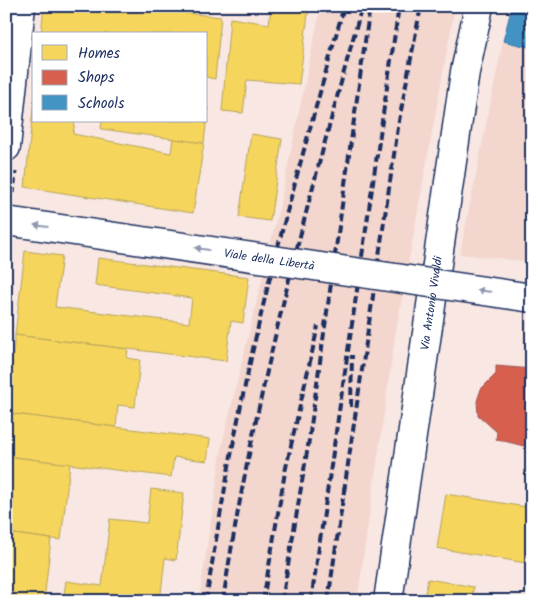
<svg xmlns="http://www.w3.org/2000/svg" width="538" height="607" font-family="Kalam,sans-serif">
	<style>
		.built { fill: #f3d6ce }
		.homes { fill: #f6d55c; stroke: #b4a35d }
		.shops { fill: #d6604d; stroke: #9e5152 }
		.schools { fill: #4393c3; stroke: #3775a5 }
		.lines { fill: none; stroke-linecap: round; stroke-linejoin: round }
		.secondary-casing { stroke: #1b2f5e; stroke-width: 31 }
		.path { stroke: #1b2f5e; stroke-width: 3; stroke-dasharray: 5 4; stroke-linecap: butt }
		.secondary { stroke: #fff; stroke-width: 28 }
		.rail { stroke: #1b2f5e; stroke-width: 4; stroke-dasharray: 8 4; stroke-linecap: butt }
		.secondary-bridge-casing { stroke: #1b2f5e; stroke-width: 31; stroke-linecap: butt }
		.secondary-bridge { stroke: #fff; stroke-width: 28 }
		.oneway { fill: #8d97ae }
		.labels { text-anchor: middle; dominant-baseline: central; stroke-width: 5; stroke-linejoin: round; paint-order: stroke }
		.street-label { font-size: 12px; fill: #1b2f5e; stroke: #fff }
	</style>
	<rect width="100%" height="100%" fill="#f8e7e2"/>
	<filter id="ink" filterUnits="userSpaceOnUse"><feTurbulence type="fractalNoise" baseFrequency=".02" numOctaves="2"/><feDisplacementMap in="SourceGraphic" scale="10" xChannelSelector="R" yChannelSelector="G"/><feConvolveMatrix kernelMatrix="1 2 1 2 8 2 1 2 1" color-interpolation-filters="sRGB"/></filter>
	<g filter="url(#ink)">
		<g class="built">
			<path d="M321,6H455L395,336L357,601H199L223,441L280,204Z"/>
			<path d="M512,6H532V262L460,254L503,41Z"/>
		</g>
		<g class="homes">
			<path d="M44,6H126L221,17L215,79L206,77V34H41Z"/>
			<path d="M271,6H309L299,84L247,80L243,113L222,111L230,18L269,24Z"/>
			<path d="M34,100V121H75L73,134L171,153L173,138L204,143L193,213L25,187Z"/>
			<path d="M206,108H208L204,143L101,129L102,121H206Z"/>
			<path d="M251,134L282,139L270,221L239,217Z"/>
			<path d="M25,251L62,256L55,307L189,323L192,298L95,285L98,258L249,277L243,323L231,321L226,361L15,335Z"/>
			<path d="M15,335L128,349L127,358L140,360L135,407L118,405L116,427L6,413Z"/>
			<path d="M6,413L210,439L207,461L174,457L171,477L6,456Z"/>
			<path d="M6,456L70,464L61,540L6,533Z"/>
			<path d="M151,489L184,493L176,560L165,558L160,601H63L66,581L102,586L110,519L147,523Z"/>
			<path d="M446,494L532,508V564L437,548Z"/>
			<path d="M6,533L51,539L44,601H6Z"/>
			<path d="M428,579L474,587L472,594L516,601H424Z"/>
		</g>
		<path class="shops" d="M496,366L532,369V448L496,439L497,432L478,415L477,401L481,389L496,374Z"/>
		<path class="schools" d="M512,6H532V48L503,41Z"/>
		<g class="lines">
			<defs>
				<g id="secondary">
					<path d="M6,147L21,6"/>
					<path id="s1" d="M388,601L465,72L479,6"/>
				</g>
			</defs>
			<use href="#secondary" class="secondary-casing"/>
			<g class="path">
				<path d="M14,193L16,172"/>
				<path d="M6,266L8,249"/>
			</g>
			<use href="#secondary" class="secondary"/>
			<g class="rail">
				<path d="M351,407L352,355"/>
				<path d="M344,491L399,121L421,6"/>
				<path d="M206,601C219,519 233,439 251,358C277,240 312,123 344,6"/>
				<path d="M223,601C253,399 308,203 362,6"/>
				<path d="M263,601L285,472L318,326"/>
				<path d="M282,601L309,440L370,6"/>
				<path d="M311,601L399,6"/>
				<path d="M328,601L345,484"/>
			</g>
			<defs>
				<g id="secondary-bridge">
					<path id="s2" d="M6,221L532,298"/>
				</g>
			</defs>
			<use href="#secondary-bridge" class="secondary-bridge-casing"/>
			<use href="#secondary-bridge" class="secondary-bridge"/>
		</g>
		<defs><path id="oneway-solid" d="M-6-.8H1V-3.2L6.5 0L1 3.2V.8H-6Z" transform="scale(1.25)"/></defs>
		<g class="oneway">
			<use href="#oneway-solid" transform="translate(41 226) rotate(-172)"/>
			<use href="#oneway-solid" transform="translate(202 249) rotate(-172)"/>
			<use href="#oneway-solid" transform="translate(484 291) rotate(-172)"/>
		</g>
	</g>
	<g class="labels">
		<g class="street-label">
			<text stroke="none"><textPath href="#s2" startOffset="266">Viale della Libertà</textPath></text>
			<text stroke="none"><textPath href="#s1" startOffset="301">Via Antonio Vivaldi</textPath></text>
		</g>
	</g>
	<rect width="538" height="607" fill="none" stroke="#fff" stroke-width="25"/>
	<rect x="12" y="12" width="513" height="582" fill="none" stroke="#1b2f5e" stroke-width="2" filter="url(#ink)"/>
	<rect x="32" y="32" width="175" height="90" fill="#ffffff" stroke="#a4acbf"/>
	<rect x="42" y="45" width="25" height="15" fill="#f6d55c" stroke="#a4acbf"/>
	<text x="78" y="58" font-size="15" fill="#1b2f5e">Homes</text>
	<rect x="42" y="70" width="25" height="15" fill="#d6604d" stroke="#a4acbf"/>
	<text x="78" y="82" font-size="15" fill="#1b2f5e">Shops</text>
	<rect x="42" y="95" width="25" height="15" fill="#4393c3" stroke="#a4acbf"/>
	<text x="78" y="108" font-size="15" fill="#1b2f5e">Schools</text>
</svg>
